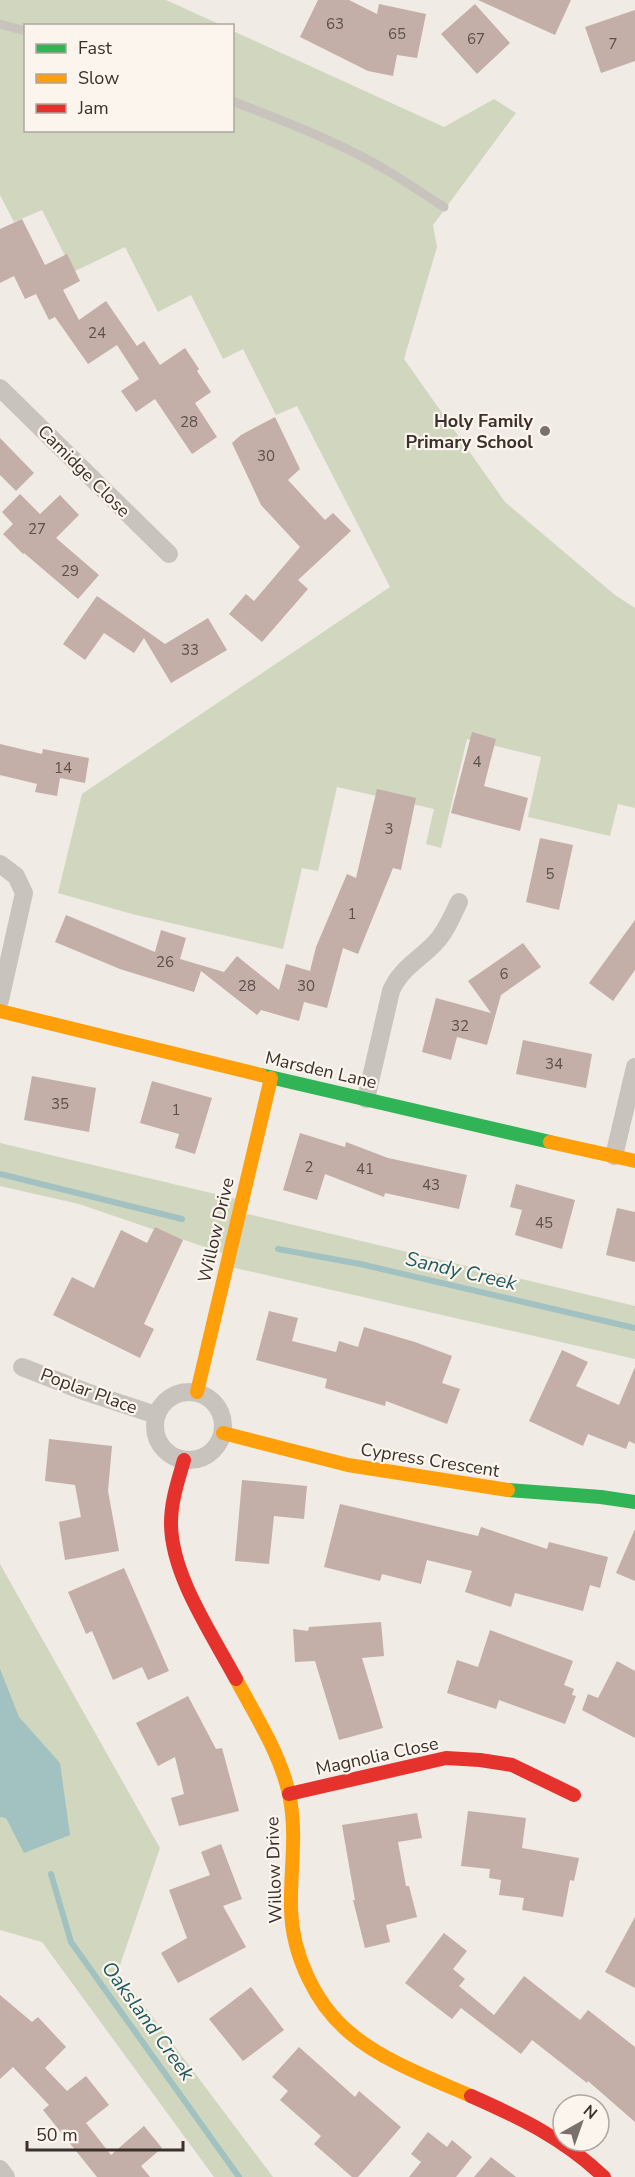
<svg xmlns="http://www.w3.org/2000/svg" width="635" height="2177" font-family="'Nunito Sans',sans-serif">
	<style>
		.green { fill: #d1d6bf }
		.water { fill: #a1c2c1 }
		.lines { fill: none; stroke-linecap: round; stroke-linejoin: round }
		.stream { stroke: #a1c2c1; stroke-width: 6 }
		.building { fill: #c3afa7 }
		.lane { stroke: #c9c3be; stroke-width: 9 }
		.street { stroke: #c9c3be; stroke-width: 18 }
		.fast { stroke: #30b455; stroke-width: 14 }
		.slow { stroke: #ff9f0a; stroke-width: 14 }
		.jam { stroke: #e5322d; stroke-width: 14 }
		.poi-dot { fill: #7a716c; stroke: #fbf5ee; stroke-width: 2 }
		.labels { text-anchor: middle; dominant-baseline: central; stroke-width: 4.5; stroke-linejoin: round; paint-order: stroke }
		.number-label { font-size: 15px; fill: #5d504a }
		.poi-label { font-size: 18px; font-weight: bold; fill: #3b302b; stroke: #fbf5ee; text-anchor: end }
		.street-label { font-size: 18px; fill: #3b302b; stroke: #fbf5ee }
		.water-label { font-size: 20px; font-style: italic; fill: #1f5a5e; stroke: #fbf5ee }
	</style>
	<rect width="100%" height="100%" fill="#f0ebe5"/>
	<g class="green">
		<path d="M0,0H166L221,25L26,26V130H232L233,31L444,127L494,99L516,113L433,225L437,247L404,359L505,502L615,595L635,608V808L618,804L610,836L528,817L541,757L467,739L441,848L426,844L434,809L337,787L318,871L302,868L283,949L132,914L58,893L82,794L390,587L297,406L276,415L243,349L223,359L191,295L158,312L125,247L73,272L42,210L14,222L0,195Z"/>
		<path d="M0,1143L241,1200L239,1212L635,1306V1359L226,1266L228,1255L79,1204L0,1186Z"/>
		<path d="M0,1564L160,1848L118,1971L273,2177H214L42,1942L0,1930Z"/>
	</g>
	<path class="water" d="M0,1669L19,1717L60,1763L70,1835L24,1853L6,1818L0,1817Z"/>
	<g class="lines">
		<g class="stream">
			<path d="M0,1174L182,1219"/>
			<path d="M278,1249L360,1264L635,1328"/>
			<path d="M51,1874L71,1942L239,2177"/>
		</g>
	</g>
	<g class="building">
		<path d="M318,0H349L377,14L379,4L426,14L417,58L397,55L393,76L368,71L300,37Z"/>
		<path d="M478,0H571L555,35Z"/>
		<path d="M475,4L510,43L477,74L441,34Z"/>
		<path d="M635,10V61L601,73L585,27Z"/>
		<path d="M22,219L45,265L67,254L80,281L63,290L79,320L106,301L137,346L144,341L160,365L185,348L199,369L197,371L211,392L195,403L217,437L192,454L155,399L136,412L121,391L139,379L117,345L88,364L55,317L49,320L36,294L25,299L14,276L0,283V229Z"/>
		<path d="M275,417L300,469L288,480L325,520L333,513L351,531L298,580L308,589L262,642L229,614L246,594L254,601L300,547L261,505L232,443L241,435Z"/>
		<path d="M0,438L34,473L16,491L0,475Z"/>
		<path d="M20,494L40,514L60,495L79,515L56,538L99,575L78,599L24,553L23,554L3,534L13,524L2,512Z"/>
		<path d="M97,596L165,644L208,618L227,650L171,683L144,638L134,653L104,633L85,660L63,644Z"/>
		<path d="M472,732L496,739L484,786L528,798L520,831L451,813Z"/>
		<path d="M0,744L42,754L43,749L89,758L85,783L60,778L57,796L35,792L37,784L0,775Z"/>
		<path d="M377,789L416,798L401,870L393,868L358,954L343,948L327,1008L304,1002L299,1021L261,1010L257,1015L201,971L194,992L120,969L55,942L66,915L155,952L161,930L186,938L180,959L224,972L237,956L279,990L286,964L310,971L316,947L347,874L356,878Z"/>
		<path d="M540,838L573,845L559,910L526,902Z"/>
		<path d="M635,920V970L613,1001L589,983Z"/>
		<path d="M523,943L541,967L501,995L487,1045L457,1037L451,1060L422,1052L436,998L491,1013L468,981Z"/>
		<path d="M523,1040L592,1054L586,1088L516,1074Z"/>
		<path d="M32,1076L96,1088L89,1132L24,1120Z"/>
		<path d="M152,1081L212,1098L195,1154L175,1148L179,1134L140,1123Z"/>
		<path d="M300,1133L345,1147L346,1142L388,1158L467,1175L459,1209L385,1193L384,1197L325,1174L317,1200L283,1190Z"/>
		<path d="M516,1184L575,1200L562,1249L515,1235L522,1210L510,1207Z"/>
		<path d="M617,1208L635,1212V1262L606,1255Z"/>
		<path d="M155,1227L183,1240L144,1324L154,1329L140,1358L53,1315L72,1277L94,1288L121,1230L147,1243Z"/>
		<path d="M269,1311L298,1318L292,1341L336,1352L339,1341L358,1347L364,1327L415,1342L452,1356L442,1383L460,1389L447,1424L386,1401L385,1406L325,1388L327,1379L256,1360Z"/>
		<path d="M562,1350L588,1362L576,1386L619,1405L635,1367V1444L629,1441L626,1449L588,1434L583,1446L529,1421Z"/>
		<path d="M49,1439L112,1446L108,1491L119,1551L65,1560L59,1522L81,1517L75,1485L45,1481Z"/>
		<path d="M242,1480L307,1486L304,1519L274,1516L269,1564L235,1561Z"/>
		<path d="M340,1504L478,1536L481,1527L547,1549L549,1542L608,1557L600,1588L590,1585L583,1611L515,1593L511,1607L465,1592L472,1571L427,1560L421,1584L382,1574L380,1581L324,1567Z"/>
		<path d="M635,1529V1581L616,1573Z"/>
		<path d="M124,1568L169,1671L148,1680L142,1667L113,1680L92,1631L86,1634L68,1592Z"/>
		<path d="M381,1622L384,1656L362,1658L383,1728L339,1740L315,1661L295,1662L293,1629L308,1631L309,1627Z"/>
		<path d="M490,1630L573,1661L564,1685L574,1689L572,1695L576,1696L565,1724L499,1700L496,1709L447,1693L457,1660L478,1667Z"/>
		<path d="M617,1661L635,1671V1738L582,1710L588,1694L598,1698Z"/>
		<path d="M188,1696L216,1749L222,1748L239,1811L179,1826L171,1798L184,1794L175,1757L158,1766L136,1723Z"/>
		<path d="M468,1811L526,1818L522,1848L579,1858L574,1881L570,1880L563,1917L522,1910L524,1898L499,1895L501,1880L489,1878L490,1869L461,1866Z"/>
		<path d="M417,1813L422,1838L398,1842L406,1886H409L417,1917L386,1925L390,1942L365,1948L353,1900H355L342,1825Z"/>
		<path d="M221,1844L242,1899L223,1906L246,1947L178,1983L161,1953L187,1938L169,1890L210,1875L201,1852Z"/>
		<path d="M635,1917V1988L605,1972Z"/>
		<path d="M444,1933L467,1951L453,1969L465,1979L459,1986L494,2015L524,1976L580,2020L588,2010L635,2047V2122L588,2081L587,2083L532,2040L521,2054L461,2008L452,2019L405,1983Z"/>
		<path d="M251,1987L284,2030L243,2061L209,2019Z"/>
		<path d="M0,1995L32,2022L38,2017L66,2047L45,2068L67,2091L86,2076L109,2105L86,2123L111,2155L144,2126L162,2148L141,2166L150,2177H97L43,2110L49,2105L13,2067L0,2079Z"/>
		<path d="M299,2047L355,2097L359,2091L401,2127L358,2177H352L314,2144L321,2136L280,2100L288,2091L272,2077Z"/>
		<path d="M428,2132L447,2147L452,2140L472,2157L456,2177H409L421,2162L411,2154Z"/>
		<path d="M491,2157L516,2177H474Z"/>
	</g>
	<g class="lines">
		<g class="lane">
			<path d="M0,24L26,31"/>
			<path d="M232,101C287,122 344,144 393,174C410,185 427,196 444,207"/>
		</g>
		<g class="street">
			<path d="M0,388L169,554"/>
			<path d="M0,864L16,876L24,893L0,1000"/>
			<path d="M366,1099L391,991C400,969 419,960 435,943C446,932 452,916 459,902"/>
			<path d="M614,1156L635,1067"/>
			<path d="M22,1367L86,1392L156,1415"/>
			<circle cx="189" cy="1426" r="34"/>
			<path d="M0,2169L6,2177"/>
		</g>
		<g class="fast">
			<path d="M261,1075L550,1142"/>
			<path d="M508,1490L601,1497L635,1502"/>
		</g>
		<g class="slow">
			<path d="M0,1011L261,1075"/>
			<path d="M550,1142L635,1161"/>
			<path d="M197,1392L271,1078"/>
			<path d="M223,1433L348,1465L508,1490"/>
			<path d="M236,1679C256,1717 282,1756 290,1799C297,1836 290,1872 291,1909C292,1954 315,2004 350,2033C383,2061 432,2079 471,2096"/>
		</g>
		<g class="jam">
			<path d="M184,1460C178,1481 171,1501 171,1523C171,1575 212,1634 236,1679"/>
			<path d="M289,1794L446,1758L480,1760L512,1765L574,1795"/>
			<path d="M471,2096C521,2118 564,2139 604,2177"/>
		</g>
	</g>
	<circle class="poi-dot" cx="545" cy="431" r="6"/>
	<g class="labels">
		<g class="number-label">
			<text x="335" y="24">63</text>
			<text x="397" y="34">65</text>
			<text x="476" y="39">67</text>
			<text x="613" y="44">7</text>
			<text x="97" y="333">24</text>
			<text x="189" y="422">28</text>
			<text x="266" y="456">30</text>
			<text x="37" y="529">27</text>
			<text x="70" y="571">29</text>
			<text x="190" y="650">33</text>
			<text x="477" y="762">4</text>
			<text x="63" y="768">14</text>
			<text x="389" y="829">3</text>
			<text x="550" y="874">5</text>
			<text x="352" y="914">1</text>
			<text x="165" y="962">26</text>
			<text x="504" y="974">6</text>
			<text x="247" y="986">28</text>
			<text x="306" y="986">30</text>
			<text x="460" y="1026">32</text>
			<text x="554" y="1064">34</text>
			<text x="60" y="1104">35</text>
			<text x="176" y="1110">1</text>
			<text x="309" y="1167">2</text>
			<text x="365" y="1169">41</text>
			<text x="431" y="1185">43</text>
			<text x="544" y="1223">45</text>
		</g>
		<g class="poi-label">
			<text x="533" y="421">Holy Family<tspan x="533" dy="21">Primary School</tspan></text>
		</g>
		<g class="street-label">
			<text transform="translate(84 471) rotate(45)">Camidge Close</text>
			<text transform="translate(321 1070) rotate(13)">Marsden Lane</text>
			<text transform="translate(216 1230) rotate(-77)">Willow Drive</text>
			<text transform="translate(89 1391) rotate(20)">Poplar Place</text>
			<text transform="translate(430 1460) rotate(9)">Cypress Crescent</text>
			<text transform="translate(377 1756) rotate(-12)">Magnolia Close</text>
			<text transform="translate(274 1870) rotate(-92)">Willow Drive</text>
		</g>
		<g class="water-label">
			<text transform="translate(461 1271) rotate(13)">Sandy Creek</text>
			<text transform="translate(148 2021) rotate(54)">Oaksland Creek</text>
		</g>
	</g>
	<rect x="24" y="24" width="210" height="108" fill="#fbf5ee" stroke="#aea6a0" stroke-width="1.5"/>
	<rect x="36" y="44" width="30" height="9" fill="#30b455" stroke="#aea6a0" stroke-width="1.5"/>
	<text x="78" y="54" font-size="18" fill="#3b302b">Fast</text>
	<rect x="36" y="74" width="30" height="9" fill="#ff9f0a" stroke="#aea6a0" stroke-width="1.5"/>
	<text x="78" y="84" font-size="18" fill="#3b302b">Slow</text>
	<rect x="36" y="104" width="30" height="9" fill="#e5322d" stroke="#aea6a0" stroke-width="1.5"/>
	<text x="78" y="114" font-size="18" fill="#3b302b">Jam</text>
	<g transform="translate(581 2123) rotate(40)"><circle r="28" fill="#fbf5ee" stroke="#aea6a0" stroke-width="1.5"/>
	<path d="M0-4.5L10 22L0 15L-10 22Z" fill="#7a716c"/>
	<text y="-9" font-size="16" font-weight="bold" text-anchor="middle" fill="#3b302b">N</text>
	</g>
	<path d="M27 2141v9h156v-9" fill="none" stroke="#3b302b" stroke-width="3"/>
	<text x="36" y="2141" font-size="18" fill="#3b302b" stroke="#fbf5ee" stroke-width="4.5" paint-order="stroke">50 m</text>
</svg>
